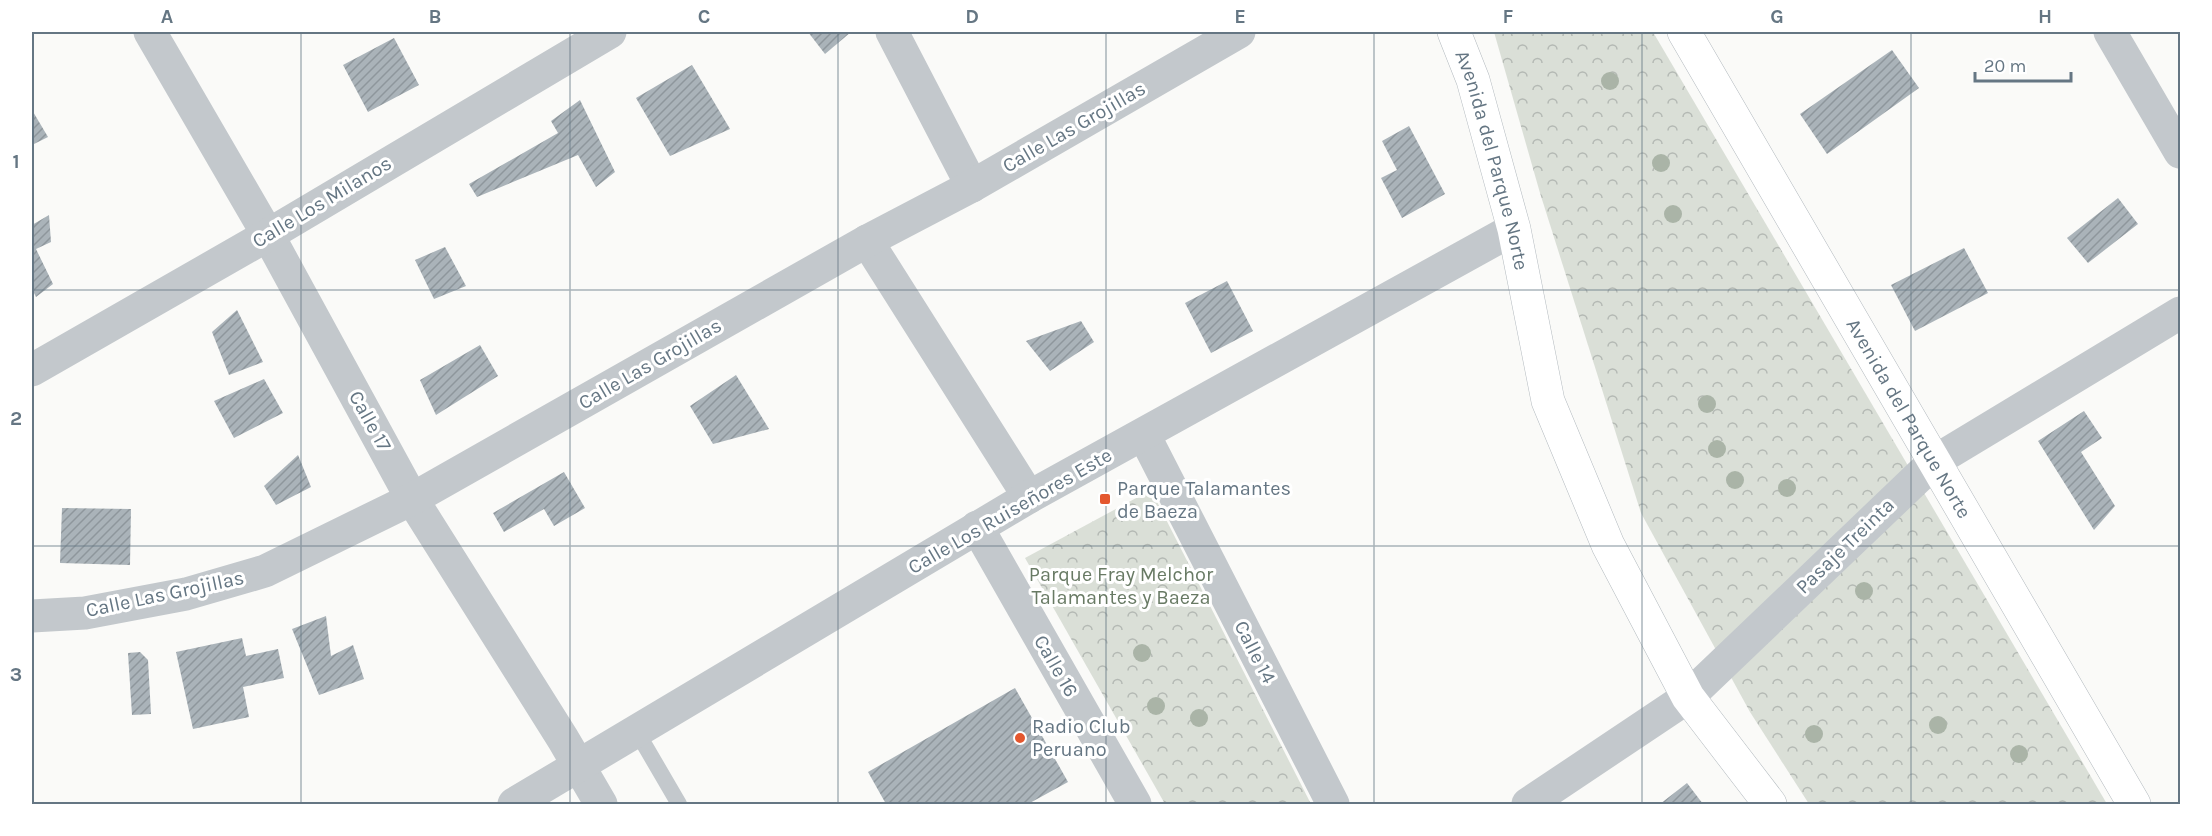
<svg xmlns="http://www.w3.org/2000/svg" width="2212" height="836" font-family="Karla,sans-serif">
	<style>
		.park { fill: url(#park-crowns) }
		.building { fill: url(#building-hatch) }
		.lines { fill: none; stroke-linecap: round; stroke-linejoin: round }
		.secondary-casing { stroke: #b3babf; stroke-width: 34 }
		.lane { stroke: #c3c8cc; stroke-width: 16 }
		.street { stroke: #c3c8cc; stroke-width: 33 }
		.secondary { stroke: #fff; stroke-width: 33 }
		.tree { fill: #aab4a7 }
		.grid { fill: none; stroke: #657683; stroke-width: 1.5; stroke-opacity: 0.55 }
		.poi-dot { fill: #e4572e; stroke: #fff; stroke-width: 2 }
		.labels { text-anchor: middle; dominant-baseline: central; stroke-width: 6; stroke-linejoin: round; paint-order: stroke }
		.street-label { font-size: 20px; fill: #657683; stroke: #fff }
		.poi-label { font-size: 20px; fill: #657683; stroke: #fff; text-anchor: start }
		.park-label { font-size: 20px; fill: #687a64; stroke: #fff }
		.neatline { fill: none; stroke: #657683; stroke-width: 2 }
		.grid-label { font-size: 20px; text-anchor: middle; font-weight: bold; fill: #657683 }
	</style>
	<defs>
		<pattern id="park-crowns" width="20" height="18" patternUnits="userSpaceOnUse" patternTransform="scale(1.5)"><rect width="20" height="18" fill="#dadfd7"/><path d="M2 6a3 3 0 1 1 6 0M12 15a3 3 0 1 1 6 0" fill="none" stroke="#b4b9b4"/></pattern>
		<pattern id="building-hatch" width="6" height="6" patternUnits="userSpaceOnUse" patternTransform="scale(1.5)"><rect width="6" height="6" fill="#aab3b9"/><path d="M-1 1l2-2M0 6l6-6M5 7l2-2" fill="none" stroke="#8e969c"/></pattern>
	</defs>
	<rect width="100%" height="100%" fill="#fafaf8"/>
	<g class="park">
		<path d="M1494,32H1653L2107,804H1809L1750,712L1641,513L1540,193Z"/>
		<path d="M1151,490L1311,804H1165L1025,558Z"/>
	</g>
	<g class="building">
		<path d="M808,32H851L825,54Z"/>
		<path d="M394,38L419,85L368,112L343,65Z"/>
		<path d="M1892,50L1919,88L1827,154L1800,114Z"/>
		<path d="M692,65L730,129L670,156L636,98Z"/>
		<path d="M580,100L615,172L596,187L578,155L477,197L469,184L558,133L551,121Z"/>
		<path d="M32,110L48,137L32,145Z"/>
		<path d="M1409,126L1445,194L1402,218L1381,178L1397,170L1382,141Z"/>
		<path d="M2118,198L2138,224L2088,263L2067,238Z"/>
		<path d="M49,215L51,242L36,249L53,284L36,297L32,289V225Z"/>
		<path d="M445,247L466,286L434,299L415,260Z"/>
		<path d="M1964,248L1988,293L1915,331L1891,285Z"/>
		<path d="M1227,281L1253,331L1211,353L1185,303Z"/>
		<path d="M237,310L263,362L229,375L212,332Z"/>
		<path d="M1081,321L1094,342L1050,371L1026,341Z"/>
		<path d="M480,345L498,376L436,415L420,380Z"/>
		<path d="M736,375L769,429L713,444L690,406Z"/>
		<path d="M264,379L283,413L234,438L214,401Z"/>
		<path d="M2084,411L2102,438L2081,452L2115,506L2094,530L2038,441Z"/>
		<path d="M298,455L311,487L276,505L264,486Z"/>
		<path d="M564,472L585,508L554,526L544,509L504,532L493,513Z"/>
		<path d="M62,508L131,509L130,565L60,563Z"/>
		<path d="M326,616L331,656L353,645L364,679L319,695L292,629Z"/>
		<path d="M242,638L246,656L278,649L284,678L243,687L249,717L193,729L176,652Z"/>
		<path d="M140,652L148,660L151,714L132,715L128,653Z"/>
		<path d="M1015,688L1068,782L1028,804H886L868,772Z"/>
		<path d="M1687,783L1703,804H1660Z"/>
	</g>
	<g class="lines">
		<defs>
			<g id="secondary">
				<path id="s1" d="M1454,32L1473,80L1514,229L1548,401L1608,545L1688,697L1770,804"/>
				<path id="s2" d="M1684,32L2134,804"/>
			</g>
		</defs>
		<use href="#secondary" class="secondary-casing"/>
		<path class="lane" d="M637,732L679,804"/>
		<g class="street">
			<path d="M150,32L268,235L412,499L563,739L601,804"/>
			<path d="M892,32L972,186"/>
			<path d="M2110,32L2180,152"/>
			<path d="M867,241L1029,497"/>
			<path d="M32,370L268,235L610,32"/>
			<path d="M1144,435L1333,804"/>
			<path d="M977,527L1135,804"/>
			<path d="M32,616L85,613L186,594L265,571L412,499L867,241L972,186L1239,32"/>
			<path d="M514,804L1029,497L1514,229"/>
			<path d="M1528,804L1688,697L1935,461L2180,313"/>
		</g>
		<use href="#secondary" class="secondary"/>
	</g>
	<g class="tree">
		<circle cx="1610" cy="81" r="9"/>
		<circle cx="1661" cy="163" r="9"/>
		<circle cx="1673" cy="214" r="9"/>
		<circle cx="1707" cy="404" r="9"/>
		<circle cx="1717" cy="449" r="9"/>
		<circle cx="1735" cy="480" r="9"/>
		<circle cx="1787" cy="488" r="9"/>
		<circle cx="1864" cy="591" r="9"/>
		<circle cx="1142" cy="653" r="9"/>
		<circle cx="1156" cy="706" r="9"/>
		<circle cx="1199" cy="718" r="9"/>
		<circle cx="1938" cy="725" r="9"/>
		<circle cx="1814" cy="734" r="9"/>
		<circle cx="2019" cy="754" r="9"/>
	</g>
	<path class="grid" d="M301,32V804M570,32V804M838,32V804M1106,32V804M1374,32V804M1642,32V804M1911,32V804M32,290H2180M32,546H2180"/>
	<g class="poi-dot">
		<rect x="1099" y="493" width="12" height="12" rx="3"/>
		<circle cx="1020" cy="738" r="6"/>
	</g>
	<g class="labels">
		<g class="street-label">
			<text transform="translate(1074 127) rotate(-30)">Calle Las Grojillas</text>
			<text stroke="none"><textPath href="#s1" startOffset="134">Avenida del Parque Norte</textPath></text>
			<text transform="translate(322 202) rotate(-31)">Calle Los Milanos</text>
			<text transform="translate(650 364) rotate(-30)">Calle Las Grojillas</text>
			<text stroke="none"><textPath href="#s2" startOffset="447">Avenida del Parque Norte</textPath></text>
			<text transform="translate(370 421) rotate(61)">Calle 17</text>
			<text transform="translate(1010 511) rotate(-30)">Calle Los Ruiseñores Este</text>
			<text transform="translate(1845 546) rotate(-44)">Pasaje Treinta</text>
			<text transform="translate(165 594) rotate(-12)">Calle Las Grojillas</text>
			<text transform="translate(1255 652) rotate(63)">Calle 14</text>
			<text transform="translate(1056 666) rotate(60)">Calle 16</text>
		</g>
		<g class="poi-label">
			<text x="1117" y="488">Parque Talamantes<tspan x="1117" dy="23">de Baeza</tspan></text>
			<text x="1032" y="726">Radio Club<tspan x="1032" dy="23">Peruano</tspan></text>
		</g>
		<g class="park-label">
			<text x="1121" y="574">Parque Fray Melchor<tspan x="1121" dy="23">Talamantes y Baeza</tspan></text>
		</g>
	</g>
	<rect width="2212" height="836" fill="none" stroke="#ffffff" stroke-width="66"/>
	<path d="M1975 72v9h96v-9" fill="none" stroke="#657683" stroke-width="3"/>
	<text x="1984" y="72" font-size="18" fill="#657683" stroke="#ffffff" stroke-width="4.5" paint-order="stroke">20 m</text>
	<rect x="33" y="33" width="2146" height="770" class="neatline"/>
	<g class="grid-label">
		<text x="167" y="23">A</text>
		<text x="435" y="23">B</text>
		<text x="704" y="23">C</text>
		<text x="972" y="23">D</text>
		<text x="1240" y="23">E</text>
		<text x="1508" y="23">F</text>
		<text x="1777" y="23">G</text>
		<text x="2045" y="23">H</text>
		<text x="16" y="168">1</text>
		<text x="16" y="425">2</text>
		<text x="16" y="681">3</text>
	</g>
</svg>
